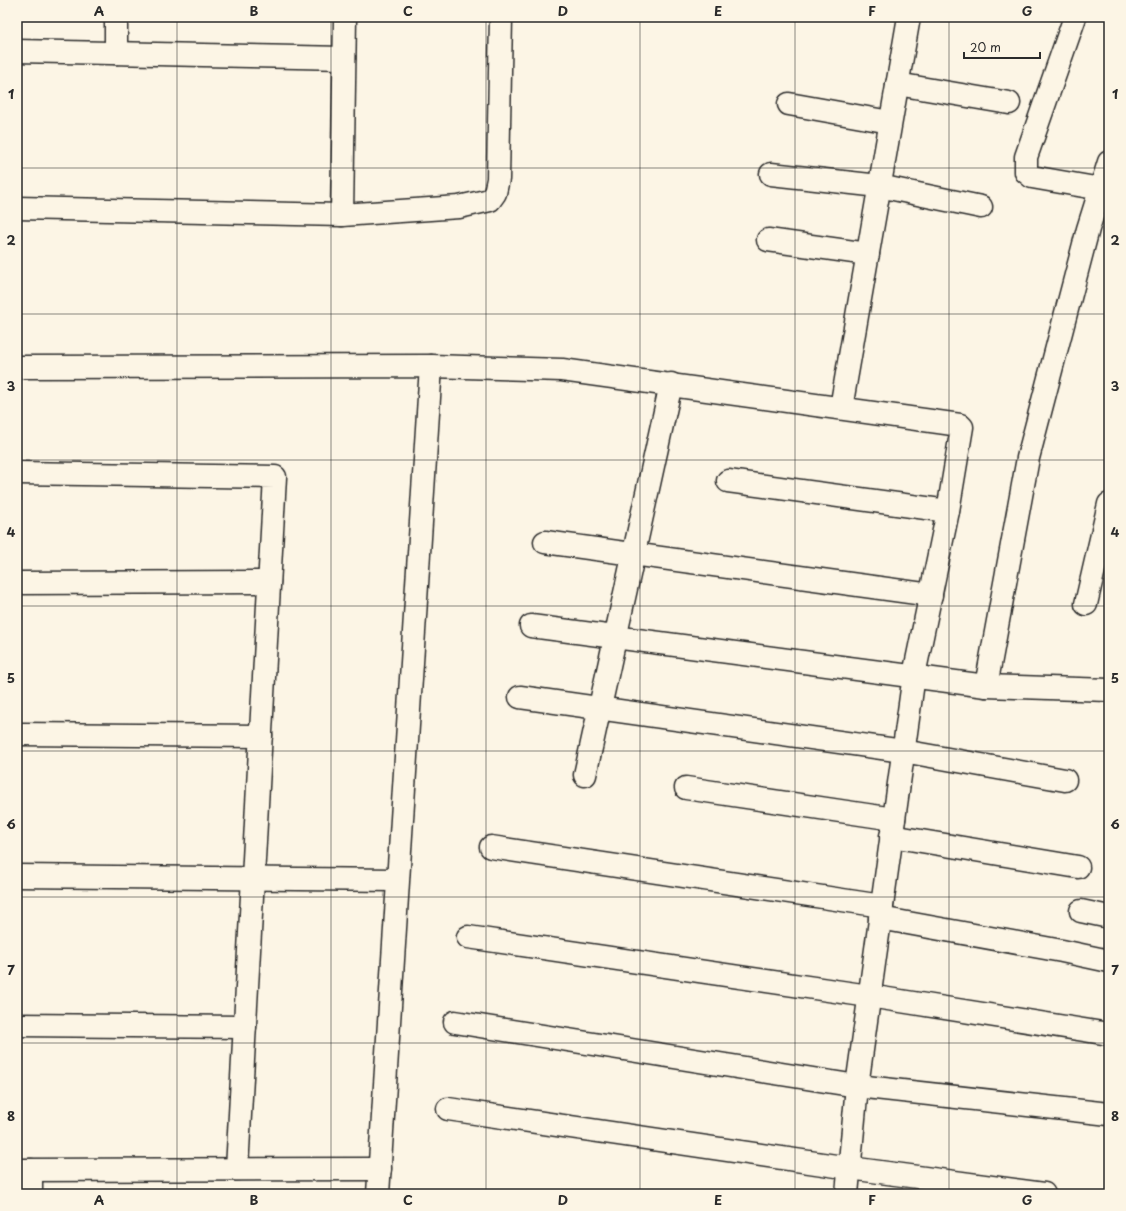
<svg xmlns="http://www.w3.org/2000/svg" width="1126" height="1211" font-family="'Playpen Sans',sans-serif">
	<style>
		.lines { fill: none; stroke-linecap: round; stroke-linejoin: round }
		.minor-casing { stroke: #2b2b2b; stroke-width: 25 }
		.minor { stroke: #fcf5e5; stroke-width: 22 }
		.grid { fill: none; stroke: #2b2b2b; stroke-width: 1; stroke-opacity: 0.55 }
		.neatline { fill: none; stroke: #2b2b2b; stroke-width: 1.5 }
		.grid-label { font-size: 13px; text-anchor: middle; font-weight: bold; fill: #2b2b2b }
	</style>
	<rect width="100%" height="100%" fill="#fcf5e5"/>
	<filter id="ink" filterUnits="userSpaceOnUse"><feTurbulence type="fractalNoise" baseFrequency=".025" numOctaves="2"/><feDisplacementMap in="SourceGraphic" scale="8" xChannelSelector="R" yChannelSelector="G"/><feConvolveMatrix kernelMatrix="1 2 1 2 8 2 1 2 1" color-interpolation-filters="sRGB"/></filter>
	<g filter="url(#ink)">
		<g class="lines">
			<defs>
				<g id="minor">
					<path d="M1075,17L1026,157V172L1032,177L1101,189"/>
					<path d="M17,51L344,58"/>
					<path d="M116,53V17"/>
					<path d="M897,84L1009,103"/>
					<path d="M789,104L890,122"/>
					<path d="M771,174L879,186L981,207"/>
					<path d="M17,208L342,215L459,207L490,200L495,193L498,179L501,17"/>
					<path d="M342,215L345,17"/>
					<path d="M768,240L868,254"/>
					<path d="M17,367L431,366L562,370L960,425L962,427L948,511L914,675L857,1086L847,1194"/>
					<path d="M841,408L909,17"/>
					<path d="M17,473L275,477L237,1169"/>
					<path d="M728,481L948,511"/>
					<path d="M545,542L931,595"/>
					<path d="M17,583L269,582"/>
					<path d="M1086,604L1109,504"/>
					<path d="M531,626L986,686L1109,690"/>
					<path d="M986,686L1028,458L1088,229L1109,162"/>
					<path d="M520,697L903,751L1065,780"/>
					<path d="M17,734L261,736"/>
					<path d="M585,775L671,384"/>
					<path d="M686,788L894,819"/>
					<path d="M891,836L1078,867"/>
					<path d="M491,847L882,906"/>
					<path d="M17,876L397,880"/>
					<path d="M1081,911L1109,917"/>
					<path d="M880,918L1062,951L1109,961"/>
					<path d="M468,937L869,996L1109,1034"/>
					<path d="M455,1022L857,1086L1109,1114"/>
					<path d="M17,1025L245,1027"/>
					<path d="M448,1109L850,1168L1044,1194"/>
					<path d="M17,1170L380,1169"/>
					<path d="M31,1170V1194"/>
					<path d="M378,1194L431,366"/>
				</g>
			</defs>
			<use href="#minor" class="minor-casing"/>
			<use href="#minor" class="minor"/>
		</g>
	</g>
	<path class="grid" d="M177,17V1194M331,17V1194M486,17V1194M640,17V1194M795,17V1194M949,17V1194M17,168H1109M17,314H1109M17,460H1109M17,606H1109M17,751H1109M17,897H1109M17,1043H1109"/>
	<rect width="1126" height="1211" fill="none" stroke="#fcf5e5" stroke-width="44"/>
	<path d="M964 52v6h76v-6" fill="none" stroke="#2b2b2b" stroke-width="2"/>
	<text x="970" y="52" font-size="12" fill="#2b2b2b" stroke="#fcf5e5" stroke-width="3" paint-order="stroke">20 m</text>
	<rect x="22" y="22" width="1082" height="1167" class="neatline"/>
	<g class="grid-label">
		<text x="99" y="16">A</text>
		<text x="254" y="16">B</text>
		<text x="408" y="16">C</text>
		<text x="563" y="16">D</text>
		<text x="718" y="16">E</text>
		<text x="872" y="16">F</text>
		<text x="1027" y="16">G</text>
		<text x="11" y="99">1</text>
		<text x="1115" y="99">1</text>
		<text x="11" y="245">2</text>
		<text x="1115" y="245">2</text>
		<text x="11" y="391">3</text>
		<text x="1115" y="391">3</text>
		<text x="11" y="537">4</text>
		<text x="1115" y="537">4</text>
		<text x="11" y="683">5</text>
		<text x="1115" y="683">5</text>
		<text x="11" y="829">6</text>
		<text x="1115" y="829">6</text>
		<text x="11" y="975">7</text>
		<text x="1115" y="975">7</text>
		<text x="11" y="1121">8</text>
		<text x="1115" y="1121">8</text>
		<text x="99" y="1205">A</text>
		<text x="254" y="1205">B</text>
		<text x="408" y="1205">C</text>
		<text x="563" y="1205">D</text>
		<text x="718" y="1205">E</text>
		<text x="872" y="1205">F</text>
		<text x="1027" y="1205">G</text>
	</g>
</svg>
